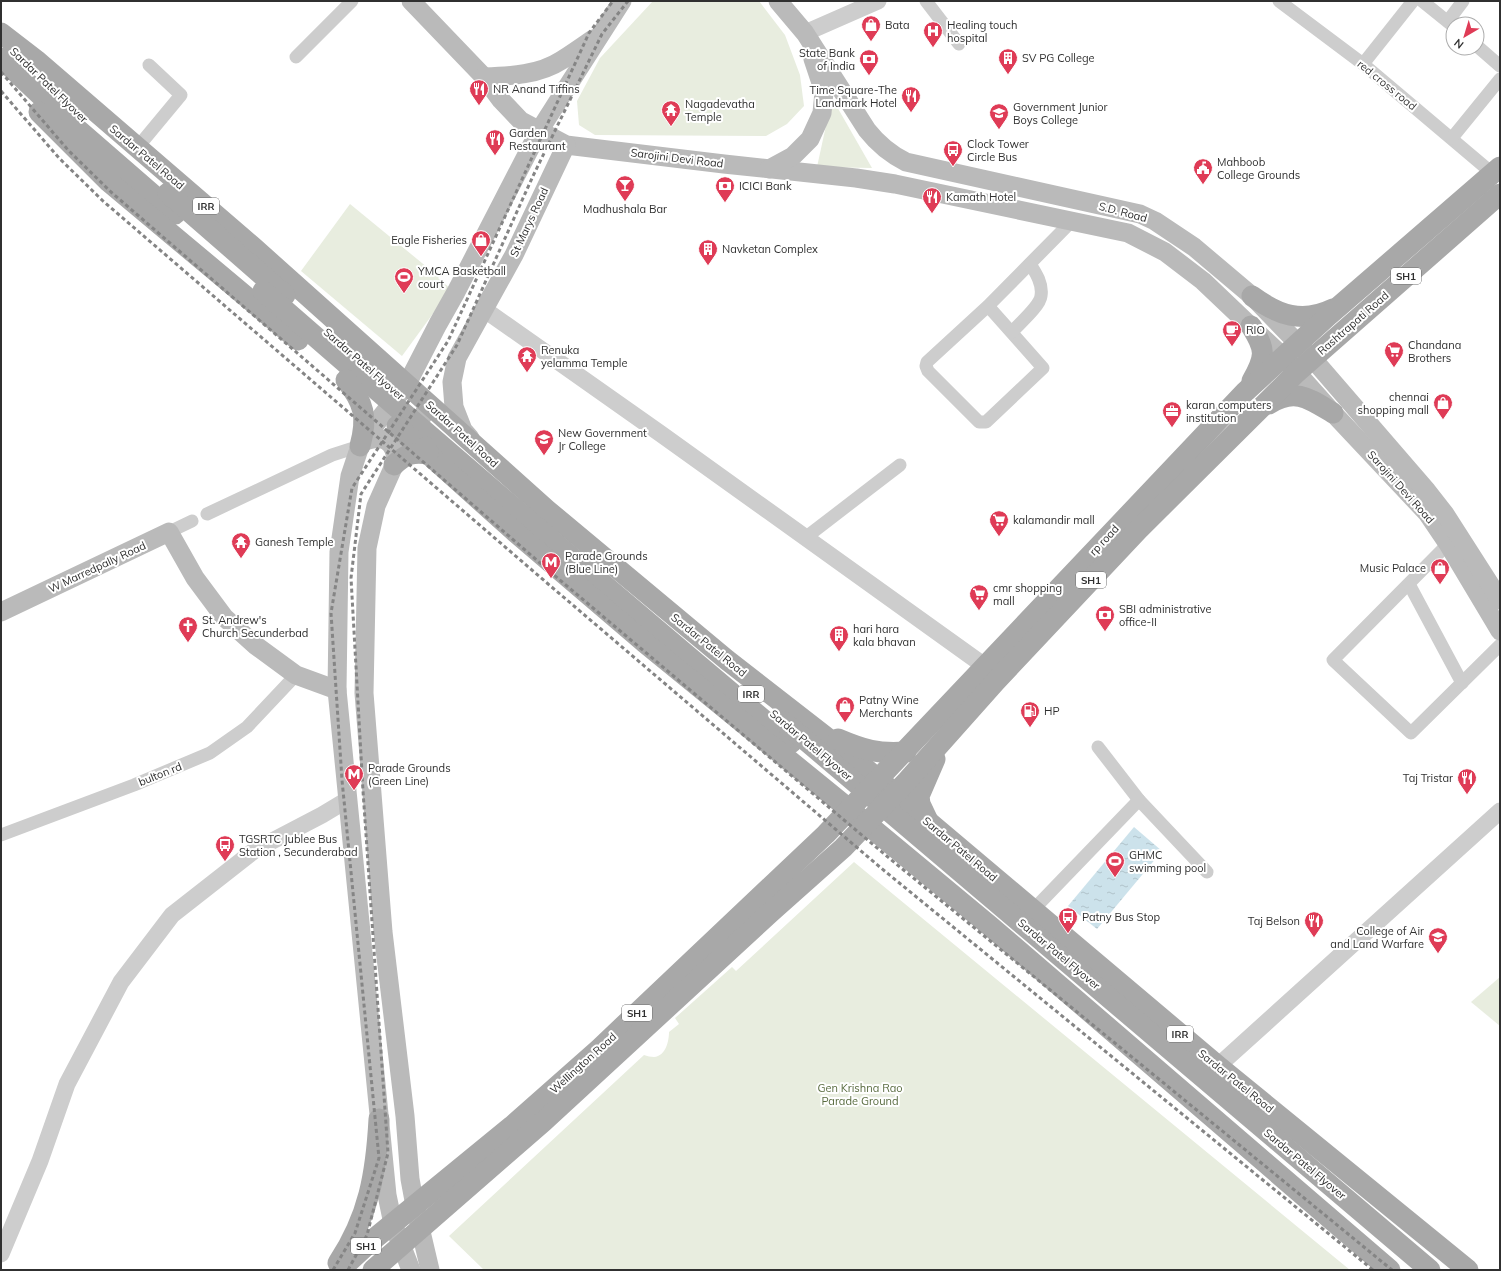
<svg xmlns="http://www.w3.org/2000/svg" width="1501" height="1271" font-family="Mulish,sans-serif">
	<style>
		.park { fill: #e8eddf }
		.water { fill: url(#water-ripples) }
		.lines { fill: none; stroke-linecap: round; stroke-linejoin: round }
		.minor { stroke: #cdcdcd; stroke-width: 13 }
		.tertiary { stroke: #cdcdcd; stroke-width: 17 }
		.secondary { stroke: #bababa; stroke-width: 19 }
		.primary { stroke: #a8a8a8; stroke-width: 21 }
		.rail { stroke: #858585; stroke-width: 3; stroke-dasharray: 4 3; stroke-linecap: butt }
		.labels { text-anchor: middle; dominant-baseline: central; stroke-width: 4; stroke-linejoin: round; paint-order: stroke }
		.shield { fill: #fff; stroke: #6e6e6e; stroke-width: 1 }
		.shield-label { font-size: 10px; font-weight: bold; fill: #303030 }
		.poi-label { font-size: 11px; fill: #303030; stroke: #fff; text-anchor: start }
		.street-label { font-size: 11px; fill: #303030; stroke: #fff }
		.park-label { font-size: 11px; fill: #586b3f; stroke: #fff }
	</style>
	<defs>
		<pattern id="water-ripples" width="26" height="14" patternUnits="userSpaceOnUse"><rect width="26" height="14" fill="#cce2eb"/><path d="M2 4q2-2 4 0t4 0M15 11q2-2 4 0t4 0" fill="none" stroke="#b0c2ca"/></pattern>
	</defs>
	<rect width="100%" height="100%" fill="#fff"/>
	<g class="park">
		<path d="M653,1H759L785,35L800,75L804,106L787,124L766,136L595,135L579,125L577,101L600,58Z"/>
		<path d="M832,98L872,168L817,167Z"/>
		<path d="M350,204L439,277L438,278L451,289L402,356L301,271Z"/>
		<path d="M854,862L1350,1270H484L449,1236L644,1055C647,1056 651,1057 654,1057C666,1056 669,1041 669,1032L679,1024L675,1018L732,967L736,971Z"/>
		<path d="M1500,977V1026L1471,1002Z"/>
	</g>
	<path class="water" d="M1134,827L1162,851L1097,929L1068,906Z"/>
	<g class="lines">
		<g class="minor">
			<path d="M926,1L959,44"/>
			<path d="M1279,1L1363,64L1492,173"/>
			<path d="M1422,1L1453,26"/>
			<path d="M1448,21L1463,1"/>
			<path d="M1477,46L1500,66"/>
			<path d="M296,57L352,1"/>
			<path d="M1363,64L1413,1"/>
			<path d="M1452,138L1500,79"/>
			<path d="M137,148L181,95L149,65"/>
			<path d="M988,306L1043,368L986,422H979L928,371L926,366L927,362L988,306L1072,221"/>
			<path d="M1012,332C1019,324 1040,306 1041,296C1043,284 1036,273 1030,264"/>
			<path d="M207,514L332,455L360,446"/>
			<path d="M169,532L192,521"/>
			<path d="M805,538L900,465"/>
			<path d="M1448,544L1333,660L1411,733L1500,645"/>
			<path d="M1409,584L1462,683"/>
			<path d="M1098,747L1139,800L1207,872"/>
			<path d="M1,835L134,785L210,753L247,727L296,675"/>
			<path d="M1032,911L1139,800"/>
		</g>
		<g class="tertiary">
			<path d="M805,33L878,1"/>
			<path d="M485,310L661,434L986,667"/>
			<path d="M1218,1066L1500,811"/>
			<path d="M1,1254L40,1161L67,1084L121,982L172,915L255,850L322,815L347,800"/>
		</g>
		<g class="secondary">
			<path d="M411,1L484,77L501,100L521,121L566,145L724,164L856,178L895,184L1128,233L1165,252L1203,281L1283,357L1333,413L1427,513L1448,544L1500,631"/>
			<path d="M778,1L805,33L867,130C878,144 890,154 906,162L1140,214L1155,221L1194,247L1252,296L1313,359L1427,491L1445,514L1500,600"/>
			<path d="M484,77C511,76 539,75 562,60C573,53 583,46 593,39"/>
			<path d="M769,169L793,156L810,139L822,113L824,92L813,59"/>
			<path d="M429,405L396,461L376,506L367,548L364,693L383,932L405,1116L410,1179L415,1206L430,1270"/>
			<path d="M470,438L463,430L454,407L452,382L457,358L514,255L566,145"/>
			<path d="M363,442C382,434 395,440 396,461"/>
			<path d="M1,612L169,532L195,578L224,617L255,645L296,675L337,690"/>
			<path d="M411,1270L393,1224L387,1195L337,690L339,552L350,476L360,446L370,431L407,384L438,324L456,292L539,131L622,1"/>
		</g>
		<g class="primary">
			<path d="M1,33L36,60L253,247L547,510L727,660L853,758L1218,1066L1468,1270"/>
			<path d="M1,58L68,121L175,214"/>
			<path d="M39,112L109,182L298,340"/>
			<path d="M168,193L285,295"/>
			<path d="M263,291C438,444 614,594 791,743"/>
			<path d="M1252,296C1278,315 1302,324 1333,309"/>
			<path d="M1251,326C1266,350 1266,356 1252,381"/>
			<path d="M346,380C364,403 368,417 360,446"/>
			<path d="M1269,404C1295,387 1310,399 1333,413"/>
			<path d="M397,426L514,531L644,642L850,810L990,926L1390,1270"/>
			<path d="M394,465C406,454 412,452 428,454L426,447"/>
			<path d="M784,722L1430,1270"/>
			<path d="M838,739C864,750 877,754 906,752"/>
			<path d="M929,823L920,804L919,796L935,759"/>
			<path d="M338,1263C369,1216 376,1174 379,1119"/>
			<path d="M340,1270L369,1243L512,1126L599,1049L826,834L1245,392L1329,315L1500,167"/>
			<path d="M373,1270L544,1121L771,912L843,848L907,781L996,681L1138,530L1296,373L1500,194"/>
		</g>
		<g class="rail">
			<path d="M1,72L68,150L111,192L554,575L889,858L1392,1270"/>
			<path d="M1,91L59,158L103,201L547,583L881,868L1373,1270"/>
			<path d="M333,1270L355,1233L379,1158L342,780L331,613L352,488L448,341L589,33L613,1"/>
			<path d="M348,1270L367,1235L388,1153L363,791L351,578L361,494L457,345L533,176L602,34L628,1"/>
		</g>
	</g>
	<defs>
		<symbol id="shop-pin" viewBox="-11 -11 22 30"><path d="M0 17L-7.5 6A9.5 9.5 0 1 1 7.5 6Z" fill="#df3b56" stroke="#fff"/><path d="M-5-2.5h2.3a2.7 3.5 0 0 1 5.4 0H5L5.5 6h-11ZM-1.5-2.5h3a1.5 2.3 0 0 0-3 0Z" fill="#fff"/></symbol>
		<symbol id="hospital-pin" viewBox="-11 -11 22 30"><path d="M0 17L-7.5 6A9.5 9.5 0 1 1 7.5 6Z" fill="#df3b56" stroke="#fff"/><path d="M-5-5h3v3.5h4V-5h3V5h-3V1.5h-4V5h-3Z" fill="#fff"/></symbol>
		<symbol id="building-pin" viewBox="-11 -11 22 30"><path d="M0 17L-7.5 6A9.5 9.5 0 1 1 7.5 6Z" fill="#df3b56" stroke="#fff"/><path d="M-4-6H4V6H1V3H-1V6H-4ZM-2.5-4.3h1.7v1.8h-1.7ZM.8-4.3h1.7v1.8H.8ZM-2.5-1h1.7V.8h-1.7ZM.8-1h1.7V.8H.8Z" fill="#fff"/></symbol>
		<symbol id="bank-pin" viewBox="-11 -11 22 30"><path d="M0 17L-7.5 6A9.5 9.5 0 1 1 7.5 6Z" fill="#df3b56" stroke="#fff"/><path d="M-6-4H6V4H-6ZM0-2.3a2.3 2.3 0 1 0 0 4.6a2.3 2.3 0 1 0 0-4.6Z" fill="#fff"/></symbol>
		<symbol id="restaurant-pin" viewBox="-11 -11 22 30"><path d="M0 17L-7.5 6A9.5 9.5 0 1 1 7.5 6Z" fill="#df3b56" stroke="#fff"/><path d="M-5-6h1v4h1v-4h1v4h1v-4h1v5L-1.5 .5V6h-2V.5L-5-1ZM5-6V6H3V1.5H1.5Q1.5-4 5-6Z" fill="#fff"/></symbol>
		<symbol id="temple-pin" viewBox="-11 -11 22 30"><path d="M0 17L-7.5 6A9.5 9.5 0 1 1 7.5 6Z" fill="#df3b56" stroke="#fff"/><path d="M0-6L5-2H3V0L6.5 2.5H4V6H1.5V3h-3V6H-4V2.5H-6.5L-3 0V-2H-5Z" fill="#fff"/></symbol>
		<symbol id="university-pin" viewBox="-11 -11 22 30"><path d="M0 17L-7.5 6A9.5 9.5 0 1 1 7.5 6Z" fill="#df3b56" stroke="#fff"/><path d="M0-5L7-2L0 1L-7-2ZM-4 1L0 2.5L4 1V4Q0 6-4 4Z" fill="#fff"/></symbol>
		<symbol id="bus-pin" viewBox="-11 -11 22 30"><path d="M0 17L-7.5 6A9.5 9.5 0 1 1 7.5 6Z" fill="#df3b56" stroke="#fff"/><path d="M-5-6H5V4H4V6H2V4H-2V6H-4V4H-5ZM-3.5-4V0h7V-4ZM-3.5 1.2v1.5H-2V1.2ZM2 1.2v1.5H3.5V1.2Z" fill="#fff"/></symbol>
		<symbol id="civic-pin" viewBox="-11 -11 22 30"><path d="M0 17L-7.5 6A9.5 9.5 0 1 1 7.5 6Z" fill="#df3b56" stroke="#fff"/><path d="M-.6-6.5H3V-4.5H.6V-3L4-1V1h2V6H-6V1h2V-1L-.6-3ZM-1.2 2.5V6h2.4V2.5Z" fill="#fff"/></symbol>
		<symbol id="bar-pin" viewBox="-11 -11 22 30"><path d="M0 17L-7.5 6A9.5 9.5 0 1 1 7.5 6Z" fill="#df3b56" stroke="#fff"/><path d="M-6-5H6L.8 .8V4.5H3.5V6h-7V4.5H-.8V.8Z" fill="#fff"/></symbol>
		<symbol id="stadium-pin" viewBox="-11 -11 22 30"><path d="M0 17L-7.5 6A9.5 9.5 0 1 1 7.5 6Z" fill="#df3b56" stroke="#fff"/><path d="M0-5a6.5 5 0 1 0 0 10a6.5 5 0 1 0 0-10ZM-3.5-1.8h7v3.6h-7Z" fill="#fff"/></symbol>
		<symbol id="cafe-pin" viewBox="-11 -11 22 30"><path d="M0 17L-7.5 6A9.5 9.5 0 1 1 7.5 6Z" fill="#df3b56" stroke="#fff"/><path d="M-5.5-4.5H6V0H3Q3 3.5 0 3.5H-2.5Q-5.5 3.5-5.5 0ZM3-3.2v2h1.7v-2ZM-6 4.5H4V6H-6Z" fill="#fff"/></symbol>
		<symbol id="supermarket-pin" viewBox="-11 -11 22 30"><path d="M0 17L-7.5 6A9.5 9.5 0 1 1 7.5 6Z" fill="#df3b56" stroke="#fff"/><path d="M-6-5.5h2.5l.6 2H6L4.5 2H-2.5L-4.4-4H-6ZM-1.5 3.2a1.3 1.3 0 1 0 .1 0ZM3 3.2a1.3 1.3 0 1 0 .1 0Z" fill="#fff"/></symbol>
		<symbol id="office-pin" viewBox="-11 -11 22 30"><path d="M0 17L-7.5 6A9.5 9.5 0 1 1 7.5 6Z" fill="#df3b56" stroke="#fff"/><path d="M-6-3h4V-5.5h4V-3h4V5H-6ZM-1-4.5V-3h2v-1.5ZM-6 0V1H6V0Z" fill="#fff"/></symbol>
		<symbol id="metro-pin" viewBox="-11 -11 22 30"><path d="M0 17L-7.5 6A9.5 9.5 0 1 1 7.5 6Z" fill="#df3b56" stroke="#fff"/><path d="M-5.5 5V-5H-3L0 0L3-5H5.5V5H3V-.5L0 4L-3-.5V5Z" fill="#fff"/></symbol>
		<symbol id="church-pin" viewBox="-11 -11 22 30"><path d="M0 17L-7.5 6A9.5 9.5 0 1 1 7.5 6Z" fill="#df3b56" stroke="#fff"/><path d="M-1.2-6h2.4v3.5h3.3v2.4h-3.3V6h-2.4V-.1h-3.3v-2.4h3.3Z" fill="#fff"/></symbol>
		<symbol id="fuel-pin" viewBox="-11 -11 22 30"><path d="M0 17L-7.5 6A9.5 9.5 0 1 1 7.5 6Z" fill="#df3b56" stroke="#fff"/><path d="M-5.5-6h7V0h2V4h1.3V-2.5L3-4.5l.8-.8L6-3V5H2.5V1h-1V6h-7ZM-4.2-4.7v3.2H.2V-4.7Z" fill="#fff"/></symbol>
	</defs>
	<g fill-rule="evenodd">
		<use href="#shop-pin" x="860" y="14" width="22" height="30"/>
		<use href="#hospital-pin" x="922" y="20" width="22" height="30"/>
		<use href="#building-pin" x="997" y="47" width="22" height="30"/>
		<use href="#bank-pin" x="858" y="48" width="22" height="30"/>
		<use href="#restaurant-pin" x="468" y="78" width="22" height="30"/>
		<use href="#restaurant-pin" x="900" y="85" width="22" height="30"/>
		<use href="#temple-pin" x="660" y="99" width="22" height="30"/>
		<use href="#university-pin" x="988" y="102" width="22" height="30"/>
		<use href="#restaurant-pin" x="484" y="128" width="22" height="30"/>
		<use href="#bus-pin" x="942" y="139" width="22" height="30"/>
		<use href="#civic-pin" x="1192" y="157" width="22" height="30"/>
		<use href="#bar-pin" x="614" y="174" width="22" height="30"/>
		<use href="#bank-pin" x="714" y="175" width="22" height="30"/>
		<use href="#restaurant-pin" x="921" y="186" width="22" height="30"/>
		<use href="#shop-pin" x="470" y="229" width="22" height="30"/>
		<use href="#building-pin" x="697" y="238" width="22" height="30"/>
		<use href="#stadium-pin" x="393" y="266" width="22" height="30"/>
		<use href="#cafe-pin" x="1221" y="319" width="22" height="30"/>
		<use href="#supermarket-pin" x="1383" y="340" width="22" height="30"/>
		<use href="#temple-pin" x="516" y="345" width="22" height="30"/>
		<use href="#shop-pin" x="1432" y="392" width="22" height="30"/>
		<use href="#office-pin" x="1161" y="400" width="22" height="30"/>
		<use href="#university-pin" x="533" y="428" width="22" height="30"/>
		<use href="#supermarket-pin" x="988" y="509" width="22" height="30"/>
		<use href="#temple-pin" x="230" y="531" width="22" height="30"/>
		<use href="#metro-pin" x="540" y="551" width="22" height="30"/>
		<use href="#shop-pin" x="1429" y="557" width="22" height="30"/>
		<use href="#supermarket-pin" x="968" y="583" width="22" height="30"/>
		<use href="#bank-pin" x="1094" y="604" width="22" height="30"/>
		<use href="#church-pin" x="177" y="615" width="22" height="30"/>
		<use href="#building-pin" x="828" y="624" width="22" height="30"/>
		<use href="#shop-pin" x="834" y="695" width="22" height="30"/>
		<use href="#fuel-pin" x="1019" y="700" width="22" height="30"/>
		<use href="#metro-pin" x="343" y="763" width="22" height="30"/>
		<use href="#restaurant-pin" x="1456" y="767" width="22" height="30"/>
		<use href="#bus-pin" x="214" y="834" width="22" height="30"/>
		<use href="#stadium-pin" x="1104" y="850" width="22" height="30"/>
		<use href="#bus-pin" x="1057" y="906" width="22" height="30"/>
		<use href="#restaurant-pin" x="1303" y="910" width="22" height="30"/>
		<use href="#university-pin" x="1427" y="926" width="22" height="30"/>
	</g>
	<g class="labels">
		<g class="shield">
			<rect x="193" y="198" width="26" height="16" rx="3"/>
			<rect x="1391" y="268" width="30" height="16" rx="3"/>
			<rect x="1076" y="572" width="30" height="16" rx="3"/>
			<rect x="738" y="686" width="26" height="16" rx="3"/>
			<rect x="622" y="1005" width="30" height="16" rx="3"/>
			<rect x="1167" y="1026" width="26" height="16" rx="3"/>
			<rect x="351" y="1238" width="30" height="16" rx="3"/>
		</g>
		<g class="shield-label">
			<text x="206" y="206">IRR</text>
			<text x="1406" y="276">SH1</text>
			<text x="1091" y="580">SH1</text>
			<text x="751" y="694">IRR</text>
			<text x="637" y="1013">SH1</text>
			<text x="1180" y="1034">IRR</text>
			<text x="366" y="1246">SH1</text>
		</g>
		<g class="poi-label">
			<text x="885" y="25">Bata</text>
			<text x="947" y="25">Healing touch<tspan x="947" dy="13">hospital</tspan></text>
			<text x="855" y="53" text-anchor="end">State Bank<tspan x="855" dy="13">of India</tspan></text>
			<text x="1022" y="58">SV PG College</text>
			<text x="493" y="89">NR Anand Tiffins</text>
			<text x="897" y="90" text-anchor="end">Time Square-The<tspan x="897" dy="13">Landmark Hotel</tspan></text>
			<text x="685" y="104">Nagadevatha<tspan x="685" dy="13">Temple</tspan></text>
			<text x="1013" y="107">Government Junior<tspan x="1013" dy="13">Boys College</tspan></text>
			<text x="509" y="133">Garden<tspan x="509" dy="13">Restaurant</tspan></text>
			<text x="967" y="144">Clock Tower<tspan x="967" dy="13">Circle Bus</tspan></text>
			<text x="1217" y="162">Mahboob<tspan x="1217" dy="13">College Grounds</tspan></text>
			<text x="739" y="186">ICICI Bank</text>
			<text x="946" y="197">Kamath Hotel</text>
			<text x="625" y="209" text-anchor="middle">Madhushala Bar</text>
			<text x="467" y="240" text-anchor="end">Eagle Fisheries</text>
			<text x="722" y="249">Navketan Complex</text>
			<text x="418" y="271">YMCA Basketball<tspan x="418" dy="13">court</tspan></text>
			<text x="1246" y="330">RIO</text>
			<text x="1408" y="345">Chandana<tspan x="1408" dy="13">Brothers</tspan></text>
			<text x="541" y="350">Renuka<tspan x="541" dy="13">yelamma Temple</tspan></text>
			<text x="1429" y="397" text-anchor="end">chennai<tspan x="1429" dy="13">shopping mall</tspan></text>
			<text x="1186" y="405">karan computers<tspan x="1186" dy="13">institution</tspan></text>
			<text x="558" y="433">New Government<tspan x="558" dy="13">Jr College</tspan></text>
			<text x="1013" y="520">kalamandir mall</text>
			<text x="255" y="542">Ganesh Temple</text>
			<text x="565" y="556">Parade Grounds<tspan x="565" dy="13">(Blue Line)</tspan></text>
			<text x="1426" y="568" text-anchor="end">Music Palace</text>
			<text x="993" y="588">cmr shopping<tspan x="993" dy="13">mall</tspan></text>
			<text x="1119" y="609">SBI administrative<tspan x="1119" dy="13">office-II</tspan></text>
			<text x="202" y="620">St. Andrew's<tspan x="202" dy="13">Church Secunderbad</tspan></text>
			<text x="853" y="629">hari hara<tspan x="853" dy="13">kala bhavan</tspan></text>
			<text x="859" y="700">Patny Wine<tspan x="859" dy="13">Merchants</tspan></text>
			<text x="1044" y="711">HP</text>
			<text x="368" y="768">Parade Grounds<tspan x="368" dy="13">(Green Line)</tspan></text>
			<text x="1453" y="778" text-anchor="end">Taj Tristar</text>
			<text x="239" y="839">TGSRTC Jublee Bus<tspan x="239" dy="13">Station , Secunderabad</tspan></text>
			<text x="1129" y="855">GHMC<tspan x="1129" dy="13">swimming pool</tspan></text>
			<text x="1082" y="917">Patny Bus Stop</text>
			<text x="1300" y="921" text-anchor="end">Taj Belson</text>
			<text x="1424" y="931" text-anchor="end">College of Air<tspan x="1424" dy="13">and Land Warfare</tspan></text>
		</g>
		<g class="street-label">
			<text transform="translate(49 85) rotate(44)">Sardar Patel Flyover</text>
			<text transform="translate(1387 85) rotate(39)">red cross road</text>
			<text transform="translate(147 157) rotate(40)">Sardar Patel Road</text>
			<text transform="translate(677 158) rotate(7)">Sarojini Devi Road</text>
			<text transform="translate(1123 212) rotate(15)">S.D. Road</text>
			<text transform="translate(529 222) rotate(-65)">St Marys Road</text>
			<text transform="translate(1353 323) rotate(-41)">Rashtrapati Road</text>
			<text transform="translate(364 364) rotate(41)">Sardar Patel Flyover</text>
			<text transform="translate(462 434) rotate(42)">Sardar Patel Road</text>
			<text transform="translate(1401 487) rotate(48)">Sarojini Devi Road</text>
			<text transform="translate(1104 540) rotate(-47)">rp road</text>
			<text transform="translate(97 567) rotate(-25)">W Marredpally Road</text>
			<text transform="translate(709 645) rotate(39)">Sardar Patel Road</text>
			<text transform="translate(811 745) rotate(40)">Sardar Patel Flyover</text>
			<text transform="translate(160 774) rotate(-22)">bulton rd</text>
			<text transform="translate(960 849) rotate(40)">Sardar Patel Road</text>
			<text transform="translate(1059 954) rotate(40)">Sardar Patel Flyover</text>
			<text transform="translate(583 1063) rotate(-42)">Wellington Road</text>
			<text transform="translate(1236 1081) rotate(39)">Sardar Patel Road</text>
			<text transform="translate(1305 1164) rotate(40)">Sardar Patel Flyover</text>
		</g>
		<g class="park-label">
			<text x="860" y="1088">Gen Krishna Rao<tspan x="860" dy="13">Parade Ground</tspan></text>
		</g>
	</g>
	<rect width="1501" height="1271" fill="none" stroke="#303030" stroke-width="4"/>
	<g transform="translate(1465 36) rotate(218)"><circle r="19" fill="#ffffff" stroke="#acacac"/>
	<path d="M0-3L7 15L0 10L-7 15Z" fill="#df3b56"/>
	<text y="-6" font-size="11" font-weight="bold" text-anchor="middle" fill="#303030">N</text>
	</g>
</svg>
